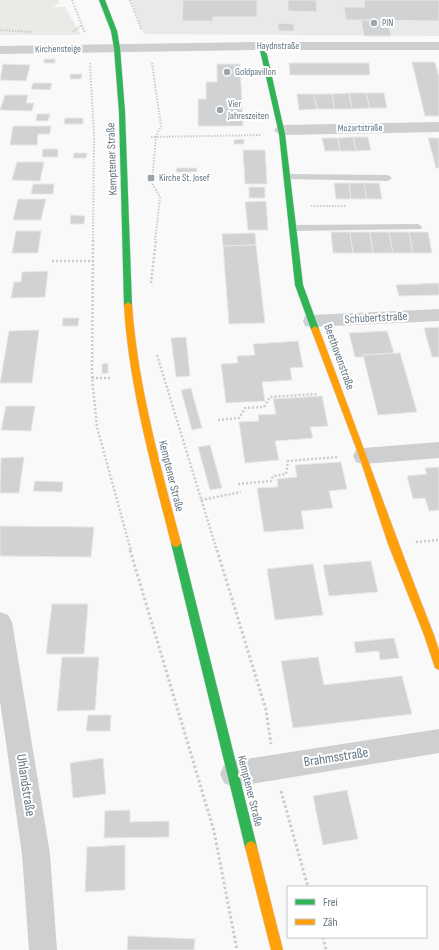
<svg xmlns="http://www.w3.org/2000/svg" width="439" height="950" font-family="'Sofia Sans Condensed',sans-serif">
	<style>
		.built { fill: #e8e9e9 }
		.green { fill: #e8ebe6 }
		.building { fill: #d0d2d3; stroke: #e8e8e8 }
		.lines { fill: none; stroke-linecap: round; stroke-linejoin: round }
		.fast-casing { stroke: #d5d6d7; stroke-width: 1 }
		.slow-casing { stroke: #d5d6d7; stroke-width: 1 }
		.path-far2 { stroke: #cbcccd; stroke-width: 2; stroke-dasharray: 1.5 1.5; stroke-linecap: butt }
		.path-far1 { stroke: #cbcccd; stroke-width: 2.5; stroke-dasharray: 2 2; stroke-linecap: butt }
		.path { stroke: #cbcccd; stroke-width: 3; stroke-dasharray: 2.5 2.5; stroke-linecap: butt }
		.lane { fill: #cecfd0; fill-rule: evenodd }
		.street { fill: #cecfd0; fill-rule: evenodd }
		.fast { fill: #30b455; fill-rule: evenodd }
		.slow { fill: #ff9f0a; fill-rule: evenodd }
		.poi-dot { fill: #99a4ac; stroke: #fff; stroke-width: 1.5 }
		.labels { text-anchor: middle; dominant-baseline: central; stroke-width: 4; stroke-linejoin: round; paint-order: stroke }
		.far-poi-label { font-size: 10px; fill: #657683; stroke: #fff; text-anchor: start }
		.far-street-label { font-size: 10px; fill: #657683; stroke: #fff }
		.street-label { font-size: 12px; fill: #657683; stroke: #fff }
		.near-street-label { font-size: 14px; fill: #657683; stroke: #fff }
	</style>
	<rect width="100%" height="100%" fill="#f9f9f9"/>
	<path class="built" d="M131,0H439V36L144,34Z"/>
	<path class="green" d="M0,0H58L60,3L52,7H65L81,35H0Z"/>
	<g class="building">
		<path d="M183,0H257V17H213V21H182Z"/>
		<path d="M288,0H316L317,12L288,11Z"/>
		<path d="M364,0H439V21L346,20L344,7H365Z"/>
		<path d="M361,20H388L391,36H364Z"/>
		<path d="M278,23L294,24V31H278Z"/>
		<rect x="44" y="59" width="11" height="4"/>
		<path d="M412,62H435L439,77V116H425Z"/>
		<path d="M289,63H369L370,75H290Z"/>
		<path d="M3,64L30,65L26,81L0,80Z"/>
		<path d="M217,64H240L243,126H198V99H206V82H217Z"/>
		<path d="M70,74H82L81,79H70Z"/>
		<path d="M33,83H52L50,90L31,89Z"/>
		<path d="M349,93H366L370,108L352,109Z"/>
		<path d="M349,93L352,109H334L332,94Z"/>
		<path d="M366,93H384L387,108H370Z"/>
		<path d="M297,94H314L317,109L299,110Z"/>
		<path d="M314,94H332L334,109H317Z"/>
		<path d="M5,95H28L26,103H34L32,111L0,110Z"/>
		<path d="M37,114H50L48,121H36Z"/>
		<path d="M65,118H83V124H64Z"/>
		<path d="M13,126H51L50,134H38L37,145H10Z"/>
		<path d="M353,137H368L371,150L356,151Z"/>
		<path d="M353,137L356,151H340L338,138Z"/>
		<path d="M322,138H338L340,151H325Z"/>
		<path d="M428,138H439V168H436Z"/>
		<path d="M244,139V144H234V140Z"/>
		<path d="M43,149H58V157H42Z"/>
		<path d="M243,150H265L267,184H245Z"/>
		<path d="M74,153H87L86,158H73Z"/>
		<path d="M17,162H44L40,181L12,180Z"/>
		<path d="M177,168H197V172H176Z"/>
		<path d="M334,183H349L351,199H336Z"/>
		<path d="M349,183H364L367,199H351Z"/>
		<path d="M364,183H379L382,199H367Z"/>
		<path d="M33,184H54L53,194H31Z"/>
		<rect x="249" y="187" width="16" height="11"/>
		<path d="M18,199H46L41,220H13Z"/>
		<path d="M266,201L268,230H248L245,202Z"/>
		<path d="M71,215L85,216L84,224H70Z"/>
		<path d="M16,231H41L38,253H12Z"/>
		<path d="M331,232H350L353,253H333Z"/>
		<path d="M350,232H370L373,253H353Z"/>
		<path d="M370,232H389L393,253H373Z"/>
		<path d="M389,232H409L413,253H393Z"/>
		<path d="M409,232H428L432,253H413Z"/>
		<path d="M255,233L256,245L223,246L222,234Z"/>
		<path d="M256,245L265,323L229,324L223,246Z"/>
		<path d="M48,271L45,297L11,298L14,282H21L22,272Z"/>
		<path d="M439,283V295L399,296L396,285Z"/>
		<path d="M63,318H79L78,326H62Z"/>
		<path d="M439,327V357H432L424,328Z"/>
		<path d="M39,330L32,383H0L9,331Z"/>
		<path d="M387,331L394,353L363,355L364,357H355L349,333Z"/>
		<path d="M186,337L190,376L176,377L171,338Z"/>
		<path d="M298,341L303,367L290,368L292,380L262,382L265,401L226,403L221,364L238,363L237,356L255,355L253,344Z"/>
		<path d="M400,353L417,412L378,415L363,355Z"/>
		<path d="M108,363V373L102,374V364Z"/>
		<path d="M191,388L202,428L192,430L181,390Z"/>
		<path d="M322,396L328,426L310,427L313,438L275,441L279,460L245,463L239,422L259,421L258,415L276,414L273,399Z"/>
		<path d="M6,406H35L31,431L1,430Z"/>
		<path d="M210,445L222,488L210,490L198,447Z"/>
		<path d="M24,457L19,493H0L1,458Z"/>
		<path d="M341,462L347,489L329,491L333,508L301,511L304,529L264,532L257,488L278,487L277,479L297,477L295,465Z"/>
		<path d="M439,467V510L429,511L425,498L413,499L407,476L427,474L425,468Z"/>
		<path d="M35,481L63,482L62,492L33,491Z"/>
		<path d="M0,526L94,527L91,557L0,556Z"/>
		<path d="M371,561L378,592L329,596L323,565Z"/>
		<path d="M313,564L323,615L275,620L267,569Z"/>
		<path d="M52,604H88L84,654H46Z"/>
		<path d="M394,638L399,658L380,660L379,651L356,653L354,642Z"/>
		<path d="M62,657H99L95,710L57,711Z"/>
		<path d="M318,657L324,685L402,676L412,714L293,728L281,661Z"/>
		<path d="M88,715H111L110,731H86Z"/>
		<path d="M103,758L106,794L73,798L70,763Z"/>
		<path d="M347,790L358,839L323,845L313,796Z"/>
		<path d="M130,810V822L169,821V837L104,838L105,811Z"/>
		<path d="M125,845V890L85,892L87,847Z"/>
		<path d="M128,936L195,939L194,950H127Z"/>
	</g>
	<g class="lines">
		<defs>
			<g id="fast">
				<path d="M99,0H105L117,31L120,48L125,112L132,305L128,308L124,305L119,112L114,48L111,31Z"/>
				<path d="M262,44L265,46L285,134L303,285L319,329L315,332L311,329L295,285L279,134L259,46Z"/>
				<path d="M176,539L179,540L181,543L257,847L255,851L251,853L247,851L245,847L171,543L173,540Z"/>
			</g>
			<g id="slow">
				<path d="M128,302L132,305C138,387 160,464 181,543L179,546L176,547L173,546L171,543C151,464 129,387 124,305Z"/>
				<path d="M315,326L319,329C358,431 394,534 434,635L439,650V670L435,668L424,635L388,544L359,456L311,329Z"/>
				<path d="M251,841L255,843L257,847L283,950H271L245,847L247,843Z"/>
			</g>
		</defs>
		<use href="#fast" class="fast-casing"/>
		<use href="#slow" class="slow-casing"/>
		<g class="path-far2">
			<path d="M72,0L85,33"/>
			<path d="M130,0L142,31"/>
			<path d="M0,30L33,32"/>
			<path d="M73,32L82,25"/>
			<path d="M90,63L94,135L93,241"/>
			<path d="M152,63L161,126L156,136L152,183L160,197L155,241"/>
			<path d="M151,137L262,135"/>
			<path d="M311,206H347"/>
		</g>
		<g class="path-far1">
			<path d="M93,240L92,378L97,427L131,551"/>
			<path d="M52,261H93"/>
			<path d="M151,283L156,240"/>
			<path d="M157,355L217,551"/>
			<path d="M92,378H110"/>
			<path d="M218,420L239,418L245,408L264,407L270,397L318,394"/>
			<path d="M238,484L271,481L273,476L286,474L288,461L339,457"/>
			<path d="M201,500L241,492"/>
			<path d="M416,542L439,540"/>
		</g>
		<g class="path">
			<path d="M130,550L214,831L237,950"/>
			<path d="M217,550L266,710L271,744"/>
			<path d="M281,791L308,887"/>
			<path d="M323,937L326,950"/>
		</g>
		<g class="lane">
			<path d="M287,174L388,175L392,178L388,181L284,179L283,177Z"/>
			<path d="M418,224L422,227L421,229L293,231L289,228L293,225Z"/>
		</g>
		<g class="street">
			<path d="M262,42H439V50H262L0,54V46Z"/>
			<path d="M439,122V132L282,135L277,133L274,130L277,127L282,125Z"/>
			<path d="M439,309V321L312,327L305,326L303,321L305,316L312,315Z"/>
			<path d="M439,442V458L363,464L356,462L353,456L356,450L363,448Z"/>
			<path d="M0,612L8,615L12,622L50,854L57,950H29L22,854L0,701Z"/>
			<path d="M439,729V753L233,787L224,783L220,774L224,765L233,761Z"/>
		</g>
		<use href="#fast" class="fast"/>
		<use href="#slow" class="slow"/>
	</g>
	<g class="poi-dot">
		<circle cx="374" cy="23" r="4"/>
		<circle cx="227" cy="72" r="4"/>
		<circle cx="220" cy="110" r="4"/>
		<rect x="147" y="174" width="8" height="8" rx="2"/>
	</g>
	<g class="labels">
		<g class="far-poi-label">
			<text x="382" y="23">PIN</text>
			<text x="235" y="72">Goldpavillon</text>
			<text x="228" y="104">Vier<tspan x="228" dy="12">Jahreszeiten</tspan></text>
			<text x="159" y="178">Kirche St. Josef</text>
		</g>
		<g class="far-street-label">
			<text x="278" y="46">Haydnstraße</text>
			<text transform="translate(58 49) rotate(-1)">Kirchensteige</text>
			<text transform="translate(360 128) rotate(-1)">Mozartstraße</text>
		</g>
		<g class="street-label">
			<text transform="translate(112 159) rotate(-92)">Kemptener Straße</text>
			<text transform="translate(376 318) rotate(-3)">Schubertstraße</text>
			<text transform="translate(339 357) rotate(70)">Beethovenstraße</text>
			<text transform="translate(171 476) rotate(76)">Kemptener Straße</text>
			<text transform="translate(250 791) rotate(76)">Kemptener Straße</text>
		</g>
		<g class="near-street-label">
			<text transform="translate(336 757) rotate(-9)">Brahmsstraße</text>
			<text transform="translate(26 785) rotate(81)">Uhlandstraße</text>
		</g>
	</g>
	<rect x="287" y="886" width="140" height="52" fill="#ffffff" stroke="#c1c8cd"/>
	<rect x="295" y="899" width="20" height="6" fill="#30b455" stroke="#c1c8cd"/>
	<text x="323" y="906" font-size="12" fill="#657683">Frei</text>
	<rect x="295" y="919" width="20" height="6" fill="#ff9f0a" stroke="#c1c8cd"/>
	<text x="323" y="926" font-size="12" fill="#657683">Zäh</text>
</svg>
